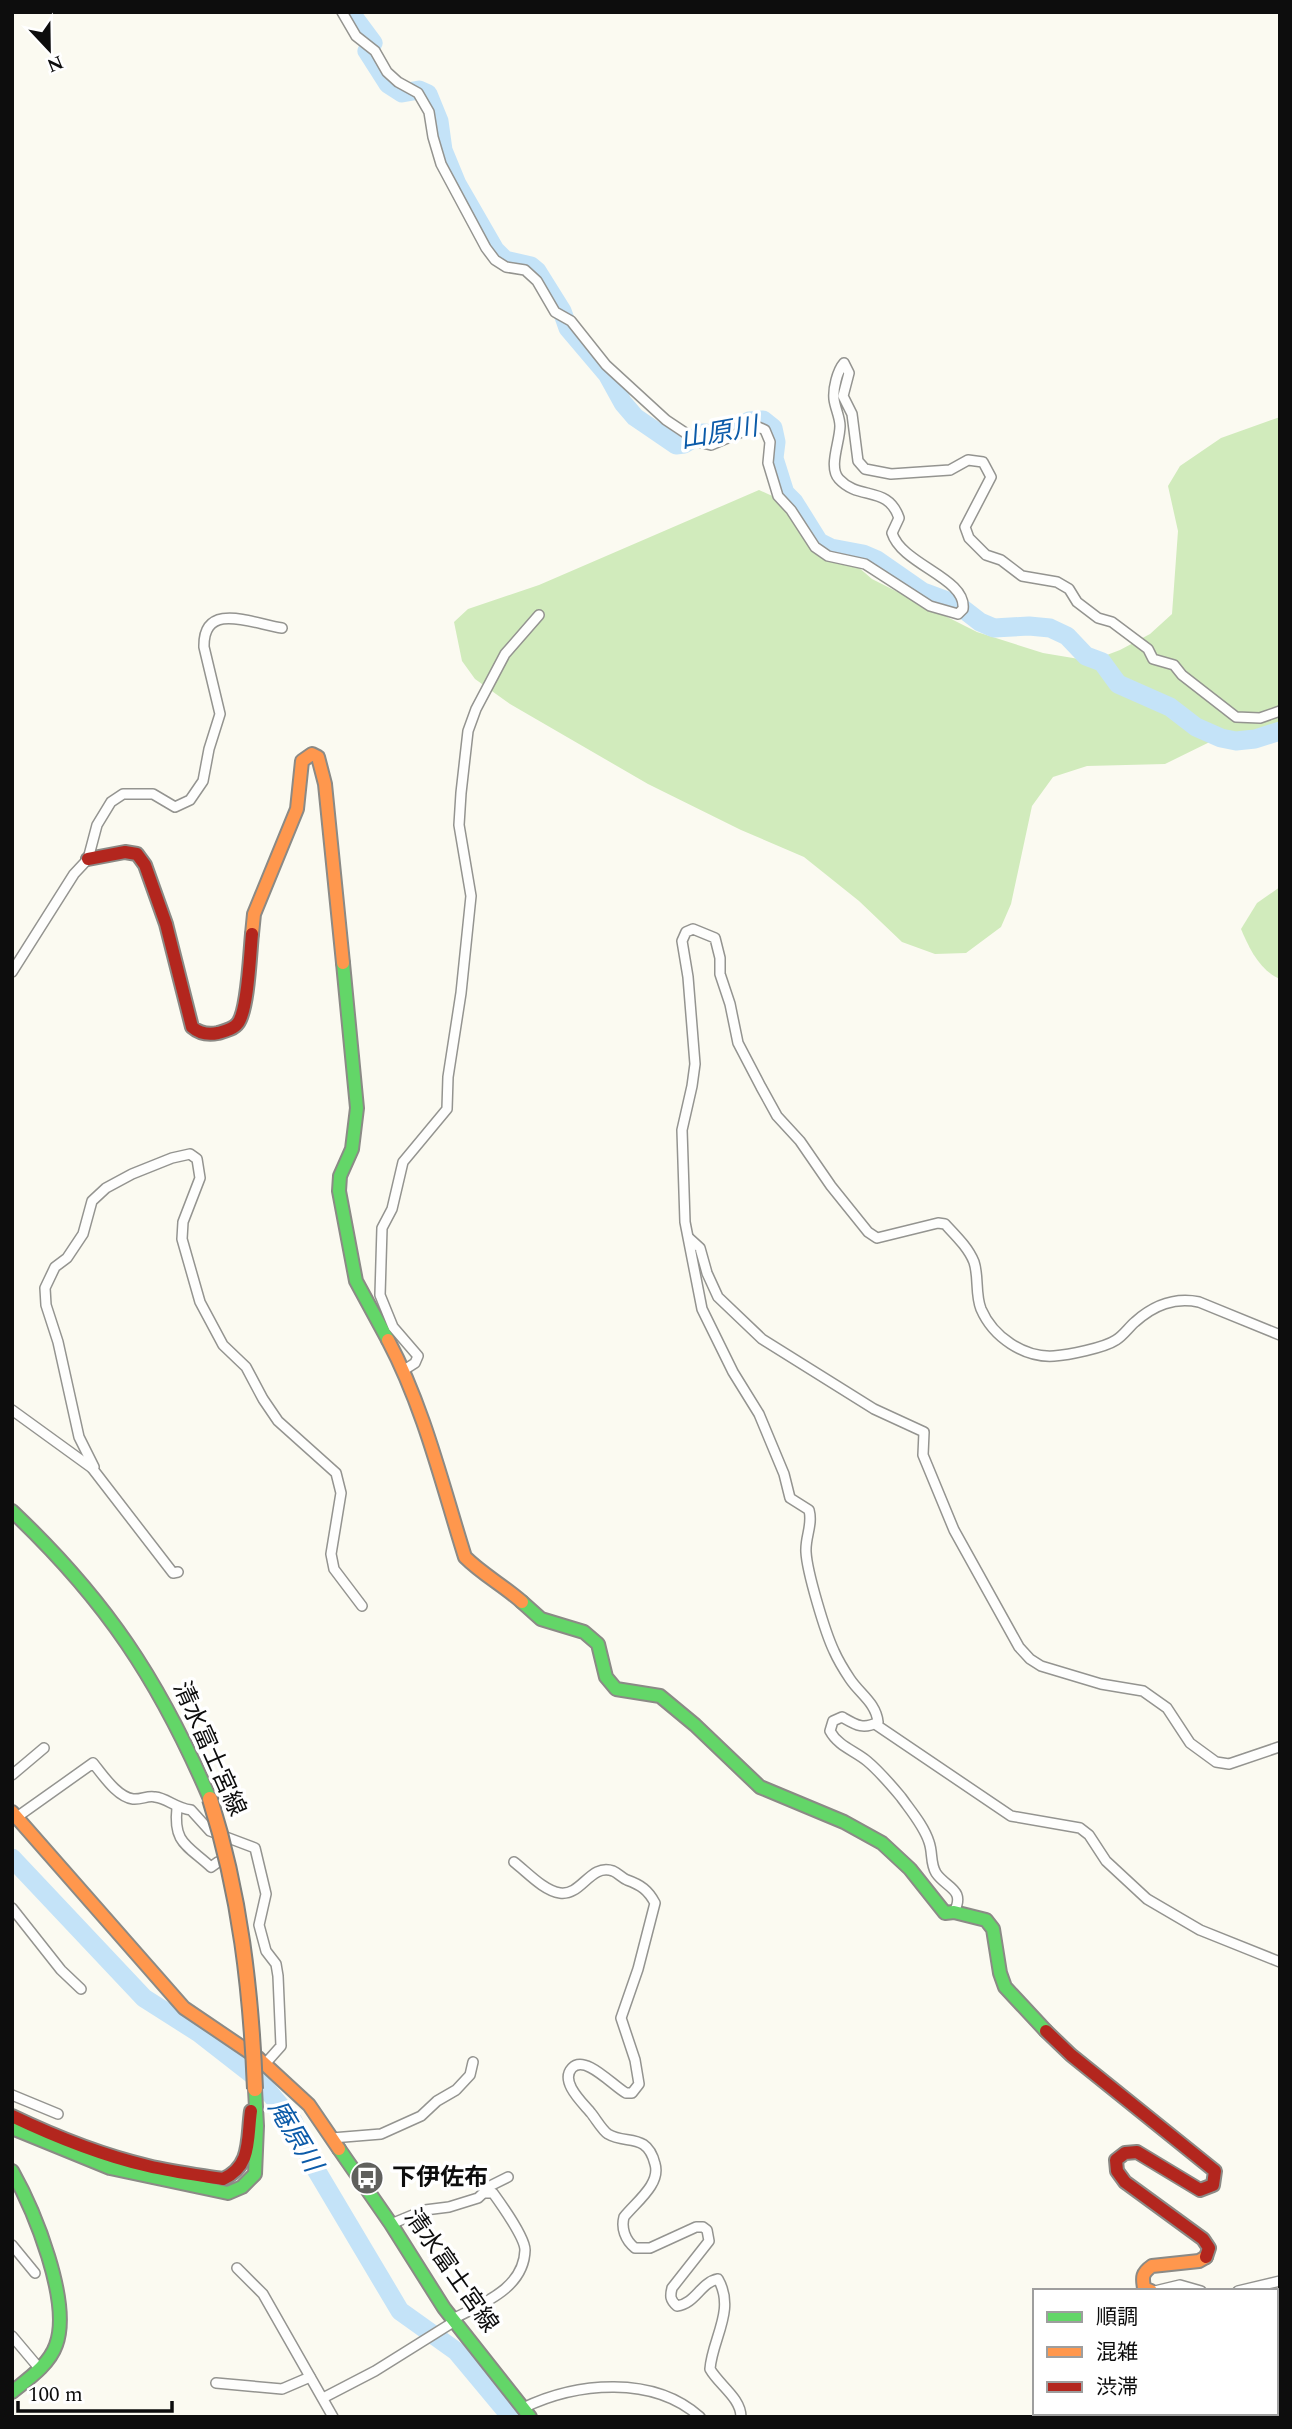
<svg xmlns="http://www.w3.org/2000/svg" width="1292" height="2429" font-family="Spectral,'Noto Sans JP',serif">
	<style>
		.forest { fill: #d1ebbc }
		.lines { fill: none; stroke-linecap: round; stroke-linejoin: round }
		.river { stroke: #c4e3f8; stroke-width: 19 }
		.street-casing { stroke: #949490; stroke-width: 12 }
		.fast-casing { stroke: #8b8a86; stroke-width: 16 }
		.slow-casing { stroke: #8b8a86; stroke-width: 16 }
		.jam-casing { stroke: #8b8a86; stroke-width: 16 }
		.street { stroke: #fefefd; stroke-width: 9 }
		.fast { stroke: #63d668; stroke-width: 12 }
		.slow { stroke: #ff974d; stroke-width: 12 }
		.jam { stroke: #b3261e; stroke-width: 12 }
		.slow-bridge-casing { stroke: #81817d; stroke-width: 18; stroke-linecap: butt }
		.slow-bridge { stroke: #ff974d; stroke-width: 14 }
		.labels { text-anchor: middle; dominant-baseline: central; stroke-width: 7; stroke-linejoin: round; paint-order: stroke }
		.street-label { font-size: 24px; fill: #0d0d0d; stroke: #fff }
		.poi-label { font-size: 24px; font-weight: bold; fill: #0d0d0d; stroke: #fff; text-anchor: start }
		.water-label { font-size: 26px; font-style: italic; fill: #0c5ba9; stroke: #fff }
	</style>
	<rect width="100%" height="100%" fill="#fbfaf1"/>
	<g class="forest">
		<path d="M1280,417V738L1257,733L1226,734L1165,764L1087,766L1053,777L1032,806L1011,904L1001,927L966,953L935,954L902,942L859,901L804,857L741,830L648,784L510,704L475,679L462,661L454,622L468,609L539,585L759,490L781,500L872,579L977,632L1043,653L1091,661L1120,650L1150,634L1172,614L1178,531L1168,486L1180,466L1221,438Z"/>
		<path d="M1280,887V979C1260,971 1249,948 1241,929L1257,903Z"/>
	</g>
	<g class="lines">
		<g class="river">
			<path d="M350,12L373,43L367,51L388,84L402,93L419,90L428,94L439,121L443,150L457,184L495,250L505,260L531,266L537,271L562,311L568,328L607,374L623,403L635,417L676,445L684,444L703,433L721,434L749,421L763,420L773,428L776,442L774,458L785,493L794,502L819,542L831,548L863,554L877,560L923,592L958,605L980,622L994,628L1029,626L1050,628L1067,636L1086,656L1102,662L1118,684L1170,707L1196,727L1221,738L1236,741L1255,739L1280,731"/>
			<path d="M12,1858L144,1998L199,2033L258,2079L293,2121L312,2163L400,2311L456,2351L511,2417"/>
		</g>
		<defs>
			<g id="street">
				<path d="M342,12L356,36L375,51L387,72L398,82L418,93L429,112L433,137L441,164L486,248L495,260L506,267L525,270L537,281L555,312L571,321L606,365L666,420L699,442L711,445L756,426L765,430L770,442L768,463L778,496L791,510L815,547L828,556L865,564L930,606L958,614L963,609C967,578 902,565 892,533L899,518C888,485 859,501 839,479C828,467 840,442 840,426C840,417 835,408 834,399C833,389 837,371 844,363L849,373L843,396L852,414L858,461L865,469L891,474L950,470L968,460L983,462L991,477L965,527L969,538L986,555L1001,560L1022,576L1057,582L1069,589L1077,602L1098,618L1112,622L1148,649L1153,659L1174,665L1182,675L1236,717L1260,718L1280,711"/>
				<path d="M12,972L74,874L88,859L97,825L111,802L123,794H153L175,807L190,800L203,781L209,749L220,714L204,647C203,599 256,625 282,628"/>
				<path d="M689,1238L700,1248L707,1273L718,1297L762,1339L874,1409L924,1432L923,1455L954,1530L1019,1647L1030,1659L1041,1666L1101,1684L1143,1691L1167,1708L1190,1743L1216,1762L1229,1764L1279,1747"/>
				<path d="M404,1370L415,1363L418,1356L393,1327L380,1295L382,1228L392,1209L403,1162L447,1109L448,1077L461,993L471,896L459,825L461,793L468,731L476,709L505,654L539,615"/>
				<path d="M12,1410L92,1468L173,1573L178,1572"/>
				<path d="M92,1468L94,1467L79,1437L58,1342L46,1305L45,1288L55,1267L67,1258L83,1234L92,1201L106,1188L132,1174L172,1158L190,1154L197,1159L200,1178L183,1222L182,1239L200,1302L223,1345L246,1367L263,1399L278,1421L336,1473L341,1493L331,1554L334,1569L362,1606"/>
				<path d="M875,1724L1011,1816L1080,1828L1089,1835L1106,1861L1147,1899L1200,1930L1280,1962"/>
				<path d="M12,1775L44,1748"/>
				<path d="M177,1808C173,1843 187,1845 211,1867L218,1862"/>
				<path d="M17,1817L93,1763C103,1775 117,1797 133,1799C141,1800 148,1795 155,1797C167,1798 175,1808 191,1810L210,1831L255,1848L266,1894L259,1925L266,1951L276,1964L278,1976L281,2046L265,2064"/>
				<path d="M514,1862C527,1872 544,1891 560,1893C582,1896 590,1863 613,1871C618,1873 622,1878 627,1880C641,1885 648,1890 655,1903L638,1969L621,2018L635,2060L639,2084L632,2093H626C613,2086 585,2054 572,2068C559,2082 584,2104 591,2113C596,2119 602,2130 608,2134C626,2145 647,2132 655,2164C661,2184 636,2202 624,2217C621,2228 625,2240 635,2248H650L696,2227H703L707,2230L709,2241L672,2288C670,2296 670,2300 677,2306C695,2304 701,2282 718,2279C736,2310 712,2339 710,2369C719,2385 741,2398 741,2417"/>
				<path d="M12,1908L61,1970L81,1989"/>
				<path d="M954,1912C966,1889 946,1888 936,1873C930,1863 933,1853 929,1842C924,1826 911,1811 901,1797C891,1785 879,1771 867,1761C855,1751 838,1746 830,1731L833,1721L842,1717C856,1725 863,1730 878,1722C876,1703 860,1694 850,1679C844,1670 838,1660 834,1651C825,1632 807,1572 806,1552C805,1537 813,1525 809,1510L790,1498L784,1474L759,1414L733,1372L702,1309L685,1222L682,1130L692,1086L695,1064L688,977L682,941L686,932L693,929L715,938L720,958V974L730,1004L738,1043L761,1087L777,1116L800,1141L831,1186L868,1232L877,1238L938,1223L945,1224C955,1235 968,1247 974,1262C979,1277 975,1294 981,1309C993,1337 1024,1358 1054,1356C1068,1355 1104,1348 1116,1340C1123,1336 1129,1327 1135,1322C1154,1305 1174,1297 1199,1302L1280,1335"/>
				<path d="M12,2095L58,2114"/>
				<path d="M332,2138L381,2134L421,2116L437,2101L456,2090L470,2075L473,2062"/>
				<path d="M391,2224L425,2210L449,2207L478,2198L492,2185L508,2177"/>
				<path d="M12,2245L35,2273"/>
				<path d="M237,2268L263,2294L333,2417"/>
				<path d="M1155,2291L1180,2285L1201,2291"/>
				<path d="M1238,2291L1280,2281"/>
				<path d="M453,2319C481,2304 524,2289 525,2250C525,2238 501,2204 493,2193H486"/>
				<path d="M12,2336L39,2368"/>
				<path d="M216,2383L282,2389L310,2377"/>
				<path d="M323,2398L375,2371L455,2321"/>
				<path d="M523,2408C577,2382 653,2375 700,2417"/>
			</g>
			<g id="fast">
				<path d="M343,963L357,1108L352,1149L340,1176L339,1191L356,1281L388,1340"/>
				<path d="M12,1511C106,1600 159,1680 210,1799"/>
				<path d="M522,1602L541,1619L584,1632L598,1644L606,1677L616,1689L660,1696L695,1725L760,1787L844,1822L882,1843L910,1869L945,1913L954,1912L986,1920L993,1929L1000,1973L1005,1987L1046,2031"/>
				<path d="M12,2128L110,2168L228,2193L242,2187L255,2174L257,2126L255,2089"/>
				<path d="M339,2149L391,2224L444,2308L530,2417"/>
				<path d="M12,2171C34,2210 72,2302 56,2345C49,2365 28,2379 12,2392"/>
			</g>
			<g id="slow">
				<path d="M252,934L254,914L297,809L302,761L312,754L318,757L325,784L343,963"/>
				<path d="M388,1340C424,1408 442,1484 465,1557C482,1574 504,1586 522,1602"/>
				<path d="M12,1812L184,2008L258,2058L309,2105L339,2149"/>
				<path d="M1151,2291L1144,2288C1142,2277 1142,2273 1152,2266L1199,2261L1206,2257"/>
			</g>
			<g id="jam">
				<path d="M88,859L125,852L137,854L145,865L166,924L192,1027C200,1034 208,1035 218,1033C225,1031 234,1029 238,1023C248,1010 250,953 252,934"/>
				<path d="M1046,2031L1071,2055L1215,2171L1213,2185L1200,2190L1137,2152L1125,2153L1116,2160L1117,2171L1125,2182L1203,2239L1209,2248L1206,2257"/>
				<path d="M12,2116C56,2137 101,2155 148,2166C173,2172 198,2175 223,2179C252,2166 247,2139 251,2111"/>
			</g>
		</defs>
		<use href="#street" class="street-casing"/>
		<use href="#fast" class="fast-casing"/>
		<use href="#slow" class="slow-casing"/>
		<use href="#jam" class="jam-casing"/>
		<use href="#street" class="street"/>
		<use href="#fast" class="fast"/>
		<use href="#slow" class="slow"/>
		<use href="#jam" class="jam"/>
		<defs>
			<path id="slow-bridge" d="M210,1799C240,1894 251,1990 255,2089"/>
		</defs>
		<use href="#slow-bridge" class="slow-bridge-casing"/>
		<use href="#slow-bridge" class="slow-bridge"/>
	</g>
	<defs>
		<symbol id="bus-disc" viewBox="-11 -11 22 22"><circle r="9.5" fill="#60605d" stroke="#fff"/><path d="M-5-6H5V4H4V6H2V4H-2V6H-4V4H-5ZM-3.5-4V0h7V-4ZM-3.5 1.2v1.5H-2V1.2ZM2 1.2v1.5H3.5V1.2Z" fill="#fff"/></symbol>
	</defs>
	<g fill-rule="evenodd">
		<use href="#bus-disc" x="348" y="2159" width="38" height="38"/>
	</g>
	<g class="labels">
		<g class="street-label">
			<text transform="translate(209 1749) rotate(66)">清水富士宮線</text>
			<text transform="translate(451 2271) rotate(55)">清水富士宮線</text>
		</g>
		<g class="poi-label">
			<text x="392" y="2178">下伊佐布</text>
		</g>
		<g class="water-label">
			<text transform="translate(719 433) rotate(-10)">山原川</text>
			<text transform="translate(295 2136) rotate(59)">庵原川</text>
		</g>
	</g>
	<rect width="1292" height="2429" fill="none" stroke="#0d0d0d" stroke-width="28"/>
	<rect x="1033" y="2289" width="245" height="126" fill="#ffffff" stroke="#9e9e9e" stroke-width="2"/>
	<rect x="1047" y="2312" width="35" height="10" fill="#63d668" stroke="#9e9e9e" stroke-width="2"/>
	<text x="1096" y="2324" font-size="21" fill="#0d0d0d">順調</text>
	<rect x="1047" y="2347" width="35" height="10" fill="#ff974d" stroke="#9e9e9e" stroke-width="2"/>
	<text x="1096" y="2359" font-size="21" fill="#0d0d0d">混雑</text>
	<rect x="1047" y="2382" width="35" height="10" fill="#b3261e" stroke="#9e9e9e" stroke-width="2"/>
	<text x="1096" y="2394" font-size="21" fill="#0d0d0d">渋滞</text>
	<g transform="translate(49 49) rotate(158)" stroke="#ffffff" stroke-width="5" paint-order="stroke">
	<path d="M0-5L12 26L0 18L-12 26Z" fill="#0d0d0d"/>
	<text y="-10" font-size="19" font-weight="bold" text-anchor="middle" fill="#0d0d0d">N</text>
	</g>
	<path d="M18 2401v10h154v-10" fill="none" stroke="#0d0d0d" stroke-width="3.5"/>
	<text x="28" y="2401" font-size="21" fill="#0d0d0d" stroke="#ffffff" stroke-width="5" paint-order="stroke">100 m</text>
</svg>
